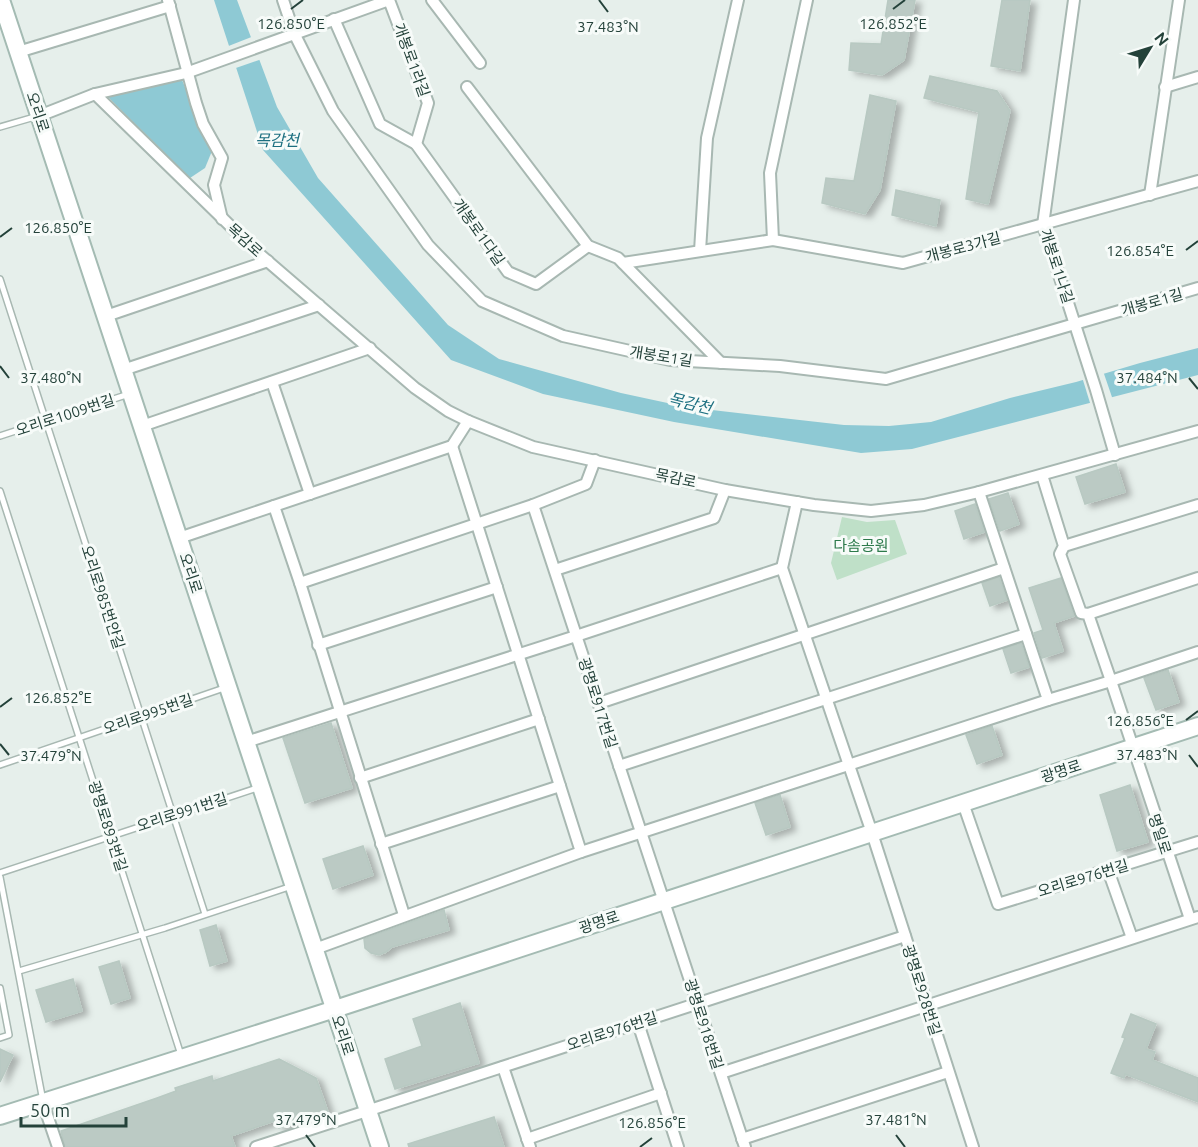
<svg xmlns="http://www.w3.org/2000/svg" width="1198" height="1147" font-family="Ubuntu,'Noto Sans KR',sans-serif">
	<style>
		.green { fill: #bfe0c8 }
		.water { fill: #8ec9d4 }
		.pier { fill: #e6efeb }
		.building { fill: #bbcac4; stroke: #b8c9c2; stroke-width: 1.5; filter: url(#shadow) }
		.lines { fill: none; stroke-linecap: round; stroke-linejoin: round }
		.lane-casing { stroke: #a8b8b2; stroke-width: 8 }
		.street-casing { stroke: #a8b8b2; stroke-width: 14 }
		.secondary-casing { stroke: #a4bbb3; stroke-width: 20 }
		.lane { stroke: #fff; stroke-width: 5 }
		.street { stroke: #fff; stroke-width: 10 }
		.secondary { stroke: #fff; stroke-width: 16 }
		.ticks { fill: none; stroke: #24423a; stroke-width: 2 }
		.labels { text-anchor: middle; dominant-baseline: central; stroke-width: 6; stroke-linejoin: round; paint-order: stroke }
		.street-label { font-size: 15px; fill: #24423a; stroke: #f7fbf9 }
		.park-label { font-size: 15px; fill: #2d7a4b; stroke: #f7fbf9 }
		.water-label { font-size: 16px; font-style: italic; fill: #1c6f80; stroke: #f7fbf9 }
		.ticks-label { font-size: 15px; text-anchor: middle; fill: #24423a; stroke: #f7fbf9; stroke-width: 6; stroke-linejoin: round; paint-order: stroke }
	</style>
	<defs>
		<filter id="shadow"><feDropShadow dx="6" dy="3.5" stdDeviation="3" flood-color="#0004"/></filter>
	</defs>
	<rect width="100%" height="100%" fill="#e6efeb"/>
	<path class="green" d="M842,517L867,522L895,520L907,554L837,580L831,563Z"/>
	<g class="water">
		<path d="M214,0H237L277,107L318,178L448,325L499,359L621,393L686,407L844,425L889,426L931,422L1010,398L1076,382L1140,363L1198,348V375L912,449L861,453L674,422L543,394L451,360L263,150Z"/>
		<path d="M182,80L212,151L205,168L190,178L107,96L162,81Z"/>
	</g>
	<g class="pier">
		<path d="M254,36L262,59L233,69L226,47Z"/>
		<path d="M1103,371L1113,400L1091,406L1082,377Z"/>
	</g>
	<g class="building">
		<path d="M888,0H915L904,60L882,75L849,70L851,43L881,44Z"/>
		<path d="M1002,0H1030L1020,71L991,66Z"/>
		<path d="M930,76L997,91L1010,111L988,204L966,199L979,112L924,98Z"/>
		<path d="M870,95L896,101L880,190L865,214L822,203L826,178L854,181Z"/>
		<path d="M896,190L940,200L936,226L892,215Z"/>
		<path d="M1116,464L1125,492L1085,504L1076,477Z"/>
		<path d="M1008,493L1019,524L1000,531L989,499Z"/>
		<path d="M975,504L984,532L964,539L955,511Z"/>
		<path d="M999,577L1007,600L990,606L982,583Z"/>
		<path d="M1061,578L1074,616L1054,623L1063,651L1042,658L1034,633L1043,630L1029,588Z"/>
		<path d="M1021,643L1029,667L1011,673L1003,649Z"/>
		<path d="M1168,670L1179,702L1156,710L1144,678Z"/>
		<path d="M331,723L352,788L305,803L283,738Z"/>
		<path d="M992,726L1002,755L977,764L966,735Z"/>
		<path d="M1130,785L1148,842L1117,851L1100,795Z"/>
		<path d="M780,795L790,827L766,835L755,803Z"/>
		<path d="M363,846L373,875L333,889L323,859Z"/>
		<path d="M444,910L449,930L392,947L386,952L379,955L371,953L365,948L364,939Z"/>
		<path d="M216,925L227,961L210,966L200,930Z"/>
		<path d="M119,961L130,998L111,1004L99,967Z"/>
		<path d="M73,979L82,1011L46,1022L36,990Z"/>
		<path d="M460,1003L479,1063L395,1089L385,1059L422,1046L413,1019Z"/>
		<path d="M1131,1014L1156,1024L1146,1049L1155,1052L1152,1060L1198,1078V1102L1125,1074L1124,1078L1111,1073L1125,1038L1122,1037Z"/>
		<path d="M0,1049L13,1055L0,1082Z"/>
		<path d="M279,1059L316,1078L328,1112L279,1128L277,1120L231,1136L235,1147H65L61,1131L157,1098L176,1091L175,1088L212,1076L213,1081Z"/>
		<path d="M494,1117L504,1147H409L408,1144Z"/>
	</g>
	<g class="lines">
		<defs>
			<g id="lane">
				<path d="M0,127L38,116"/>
				<path d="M0,279L205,914"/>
				<path d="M0,436L129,394"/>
				<path d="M0,491L181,1055"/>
				<path d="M0,765L227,687"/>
				<path d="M0,873L260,787"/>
				<path d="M0,877L43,1101"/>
				<path d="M19,971L165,928L292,886"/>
				<path d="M0,988L9,1035L0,1038"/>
			</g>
			<g id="street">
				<path d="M168,0L196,103L203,124L222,158L214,185L222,219"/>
				<path d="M283,0L294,33L333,111L428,245L482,301L563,336L670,360L780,366L886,379L1198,288"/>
				<path d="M389,0L428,103L416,144"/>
				<path d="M432,0L480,63"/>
				<path d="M807,0L770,173L773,240L903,263L1198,181"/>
				<path d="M1074,0L1043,225L1096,390L1115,455"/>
				<path d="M334,19L380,124L416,144L508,272L536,284L588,246"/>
				<path d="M18,52L170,6"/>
				<path d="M467,87L588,246L618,258L721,363"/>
				<path d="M1165,87L1198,77"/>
				<path d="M95,94L186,73L389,0"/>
				<path d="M39,116L95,94L257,252L415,388L448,411L468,421L533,447L725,490L814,505L871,511L924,505L979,492L1198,431"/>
				<path d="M1150,195L1179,0"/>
				<path d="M700,251L707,138L738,0"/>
				<path d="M623,263L773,240"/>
				<path d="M106,316L268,261"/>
				<path d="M123,370L319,305"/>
				<path d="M272,382L310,494"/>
				<path d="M142,426L370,348"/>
				<path d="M452,446L581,852"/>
				<path d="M1042,475L1064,546L1060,554L1081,613L1088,614L1111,681L1198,652"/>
				<path d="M797,502L782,568L872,833L973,1147"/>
				<path d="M533,505L745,1147"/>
				<path d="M274,506L300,583L404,915"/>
				<path d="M179,538L452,446L468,421"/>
				<path d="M1064,546L1198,505"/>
				<path d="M555,570L714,518L725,490"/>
				<path d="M300,583L533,505L586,484L595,460"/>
				<path d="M1088,614L1198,578"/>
				<path d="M318,645L497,587"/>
				<path d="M1048,700L1111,681L1190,919"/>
				<path d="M599,703L1004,568"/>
				<path d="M246,742L576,636L782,568"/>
				<path d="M619,766L1026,634"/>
				<path d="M360,778L539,719"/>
				<path d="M963,803L998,904L1198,842"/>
				<path d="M381,844L560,786"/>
				<path d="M1108,870L1132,938"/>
				<path d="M315,949L581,852L1048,700L979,492"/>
				<path d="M638,1023L678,1147"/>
				<path d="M503,1067L530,1147"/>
				<path d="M721,1073L1198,917"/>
				<path d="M43,1103L58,1147"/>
				<path d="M527,1139L661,1093"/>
				<path d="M742,1139L948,1072"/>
				<path d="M256,1147L905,936"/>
			</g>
			<g id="secondary">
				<path d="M1,0L380,1147"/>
				<path d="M0,1116L335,1009L1198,726"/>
			</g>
		</defs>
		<use href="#lane" class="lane-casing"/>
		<use href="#street" class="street-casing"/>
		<use href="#secondary" class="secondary-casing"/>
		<use href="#lane" class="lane"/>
		<use href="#street" class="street"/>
		<use href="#secondary" class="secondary"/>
	</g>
	<path class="ticks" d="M599,0L608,12M291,9L303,0M893,9L905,0M0,237L12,228M1186,250L1198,241M0,366L9,378M1189,378L1198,389M0,707L12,698M1186,720L1198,711M0,744L9,755M1189,755L1198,767M306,1135L315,1147M896,1135L905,1147M640,1147L652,1138"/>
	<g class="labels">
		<g class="street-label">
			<text transform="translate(412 60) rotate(70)">개봉로1라길</text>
			<text transform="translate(38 112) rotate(72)">오리로</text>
			<text transform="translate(479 232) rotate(55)">개봉로1다길</text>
			<text transform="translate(245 240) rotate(42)">목감로</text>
			<text transform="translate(963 247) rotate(-15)">개봉로3가길</text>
			<text transform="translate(1057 266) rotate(72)">개봉로1나길</text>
			<text transform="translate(1152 302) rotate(-16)">개봉로1길</text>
			<text transform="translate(661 356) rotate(9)">개봉로1길</text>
			<text transform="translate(65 415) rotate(-18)">오리로1009번길</text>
			<text transform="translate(676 478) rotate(12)">목감로</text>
			<text transform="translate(191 573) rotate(72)">오리로</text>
			<text transform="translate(103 597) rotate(72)">오리로985번안길</text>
			<text transform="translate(598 703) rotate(72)">광명로917번길</text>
			<text transform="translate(148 714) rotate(-19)">오리로995번길</text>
			<text transform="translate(1061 771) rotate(-18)">광명로</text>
			<text transform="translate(182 812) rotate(-18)">오리로991번길</text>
			<text transform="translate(108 826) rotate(72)">광명로893번길</text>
			<text transform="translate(1160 834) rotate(72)">명일로</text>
			<text transform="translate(1083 878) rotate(-17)">오리로976번길</text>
			<text transform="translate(599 922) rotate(-18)">광명로</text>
			<text transform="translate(922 990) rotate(72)">광명로928번길</text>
			<text transform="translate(704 1024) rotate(72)">광명로918번길</text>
			<text transform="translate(612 1031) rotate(-18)">오리로976번길</text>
			<text transform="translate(343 1035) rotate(72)">오리로</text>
		</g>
		<g class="park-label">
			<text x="861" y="545">다솜공원</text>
		</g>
		<g class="water-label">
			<text x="277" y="140">목감천</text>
			<text transform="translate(690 403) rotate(14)">목감천</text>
		</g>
	</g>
	<g class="ticks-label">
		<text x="291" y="29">126.850°E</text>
		<text x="893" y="29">126.852°E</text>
		<text x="608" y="32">37.483°N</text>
		<text x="58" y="233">126.850°E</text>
		<text x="1140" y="256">126.854°E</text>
		<text x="1147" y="383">37.484°N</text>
		<text x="51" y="383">37.480°N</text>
		<text x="58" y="703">126.852°E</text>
		<text x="1140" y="726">126.856°E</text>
		<text x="1147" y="760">37.483°N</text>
		<text x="51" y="761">37.479°N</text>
		<text x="306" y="1125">37.479°N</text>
		<text x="896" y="1125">37.481°N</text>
		<text x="652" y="1128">126.856°E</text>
	</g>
	<g transform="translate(1150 48) rotate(52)" stroke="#f7fbf9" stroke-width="4.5" paint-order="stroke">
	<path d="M0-4.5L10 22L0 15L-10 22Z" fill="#24423a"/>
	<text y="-9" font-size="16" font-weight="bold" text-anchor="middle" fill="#24423a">N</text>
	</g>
	<path d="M21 1117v9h105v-9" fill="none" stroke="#24423a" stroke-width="3"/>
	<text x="30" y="1117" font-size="18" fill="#24423a" stroke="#f7fbf9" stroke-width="4.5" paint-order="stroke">50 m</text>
</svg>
